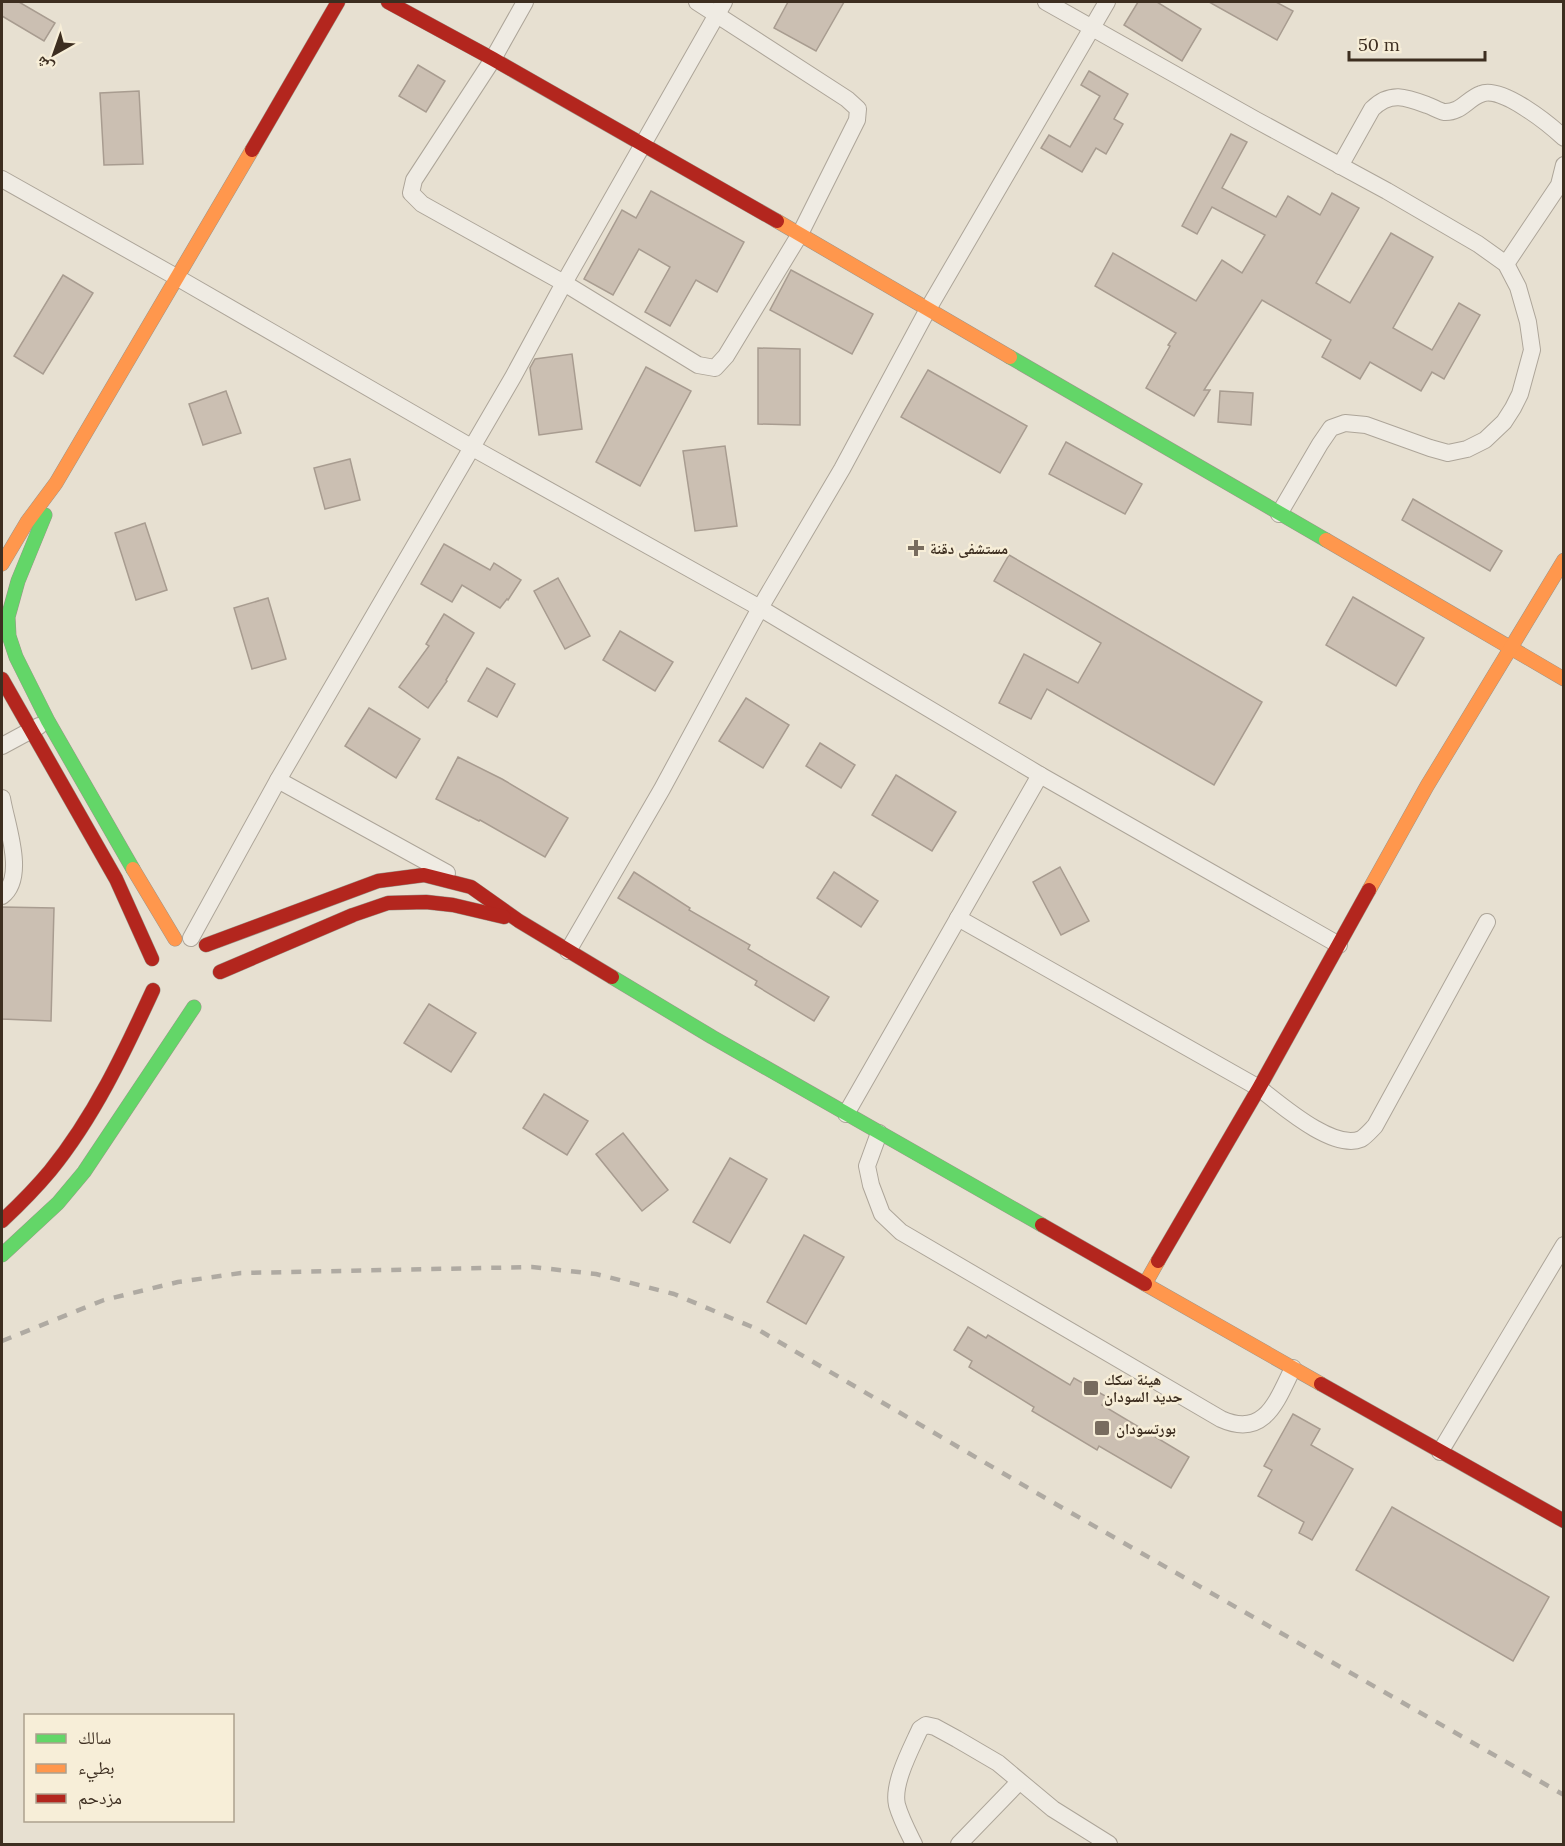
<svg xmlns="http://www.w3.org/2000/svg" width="1565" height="1846" font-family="Lora,'Noto Naskh Arabic',serif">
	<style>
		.building { fill: #cbbfb2; stroke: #a89c90; stroke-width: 1.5 }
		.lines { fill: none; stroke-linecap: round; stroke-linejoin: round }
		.street-casing { stroke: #ada599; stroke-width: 18 }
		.fast-casing { stroke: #9c958a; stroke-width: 15 }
		.slow-casing { stroke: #9c958a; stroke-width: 15 }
		.jam-casing { stroke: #9c958a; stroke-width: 15 }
		.street { stroke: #efebe3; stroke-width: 16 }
		.fast { stroke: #63d668; stroke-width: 14 }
		.slow { stroke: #ff974d; stroke-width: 14 }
		.jam { stroke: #b3261e; stroke-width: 14 }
		.rail { stroke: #afaaa2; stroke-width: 4.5; stroke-dasharray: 10 10; stroke-linecap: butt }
		.poi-dot { fill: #786c5e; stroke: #f7eed8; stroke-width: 2 }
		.labels { text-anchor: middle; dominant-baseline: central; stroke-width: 5; stroke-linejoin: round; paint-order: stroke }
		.poi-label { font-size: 15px; font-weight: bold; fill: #3d2e20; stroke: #f7eed8; text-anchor: start }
	</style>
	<rect width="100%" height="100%" fill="#e7e0d1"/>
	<g class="building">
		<path d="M2,2H19L55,23L44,41L2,16Z"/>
		<path d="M788,2H844L816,51L774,28Z"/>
		<path d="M1138,2H1157L1201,29L1182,61L1124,25Z"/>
		<path d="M1209,2H1276L1293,11L1277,40Z"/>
		<path d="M418,65L445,81L426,112L399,96Z"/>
		<path d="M1089,71L1128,94L1114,119L1123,124L1106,154L1096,148L1082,172L1041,148L1049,135L1070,147L1100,96L1081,85Z"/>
		<path d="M139,91L143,164L104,165L100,93Z"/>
		<path d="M1231,134L1247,142L1222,188L1276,217L1288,196L1320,215L1332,193L1359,208L1316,283L1350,303L1391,233L1433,257L1393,328L1432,350L1459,303L1480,315L1444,379L1432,372L1421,391L1370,362L1360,379L1322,357L1331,340L1262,300L1204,390H1210L1194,416L1146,388L1170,346L1168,345L1176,333L1095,286L1113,253L1196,301L1222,260L1242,273L1265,235L1212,207L1197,234L1182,226Z"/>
		<path d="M651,191L744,242L717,292L696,280L670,326L645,312L670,267L639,249L613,295L584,279L622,210L636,218Z"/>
		<path d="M791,270L873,314L852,354L770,310Z"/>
		<path d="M63,275L93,293L43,374L14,356Z"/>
		<path d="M758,348L800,349V425L758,424Z"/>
		<path d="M572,354L582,429L539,435L530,368L535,359Z"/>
		<path d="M646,367L691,391L640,486L596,462Z"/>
		<path d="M928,370L1027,426L1000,473L901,417Z"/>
		<path d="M226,391L241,433L203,445L189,404Z"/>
		<path d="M1220,391L1253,393L1251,425L1218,422Z"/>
		<path d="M1066,442L1142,484L1125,514L1049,474Z"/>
		<path d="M725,446L737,526L695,531L683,451Z"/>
		<path d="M350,459L360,500L325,509L314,468Z"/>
		<path d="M1413,499L1502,551L1490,571L1402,520Z"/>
		<path d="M145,523L167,590L136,600L115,533Z"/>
		<path d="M444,544L490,570L494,563L521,580L508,600L507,599L500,608L462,585L452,602L421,584Z"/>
		<path d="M1009,555L1262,702L1214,785L1047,689L1031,719L999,703L1024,654L1078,683L1101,643L994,581Z"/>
		<path d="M558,578L590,636L565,649L534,591Z"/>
		<path d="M1353,597L1424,638L1396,686L1326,645Z"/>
		<path d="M268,598L286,659L252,669L234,608Z"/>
		<path d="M444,614L474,633L446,680L447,681L428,708L399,687L429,646L426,644Z"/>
		<path d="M620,631L673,662L655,691L603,660Z"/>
		<path d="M487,668L515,684L497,717L468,701Z"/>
		<path d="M746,698L789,725L763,768L719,741Z"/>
		<path d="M369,708L420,739L396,778L345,746Z"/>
		<path d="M820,743L855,765L841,788L806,766Z"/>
		<path d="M458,757L502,779L568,818L545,857L480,820L479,821L436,799Z"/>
		<path d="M896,775L956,812L932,851L872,815Z"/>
		<path d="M1060,867L1089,921L1061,935L1033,882Z"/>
		<path d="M634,872L690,908L689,910L750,945L748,949L829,997L814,1021L755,985L757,981L618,898Z"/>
		<path d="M834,872L878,901L861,927L817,898Z"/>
		<path d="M2,907L54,908L51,1021L2,1019Z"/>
		<path d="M429,1004L476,1033L451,1072L404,1043Z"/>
		<path d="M544,1094L588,1121L567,1155L523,1128Z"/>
		<path d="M623,1133L668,1190L642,1211L596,1154Z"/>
		<path d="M730,1158L767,1179L730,1243L693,1222Z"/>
		<path d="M804,1235L844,1257L806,1324L767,1302Z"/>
		<path d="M968,1327L986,1338L988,1335L1070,1385L1074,1378L1107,1397L1102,1405L1189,1457L1171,1488L1099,1446L1097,1450L1032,1411L1034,1407L969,1367L972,1361L954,1350Z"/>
		<path d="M1293,1414L1320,1429L1311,1445L1353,1469L1312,1540L1299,1533L1304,1522L1258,1496L1272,1470L1264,1466Z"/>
		<path d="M1392,1507L1549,1597L1513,1661L1356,1570Z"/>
	</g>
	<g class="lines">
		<defs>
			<g id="street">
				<path d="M525,2L493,59L414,180L411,193L422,204L564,283L698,365L715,368L726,356L800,234L857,120L858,109L847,99L697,2"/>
				<path d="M1046,2L1256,120L1387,191L1478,244L1506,264L1518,287L1528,322L1532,350L1520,394L1513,408L1504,422L1485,440L1467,449L1448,453L1430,448L1366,425L1345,423L1331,428L1320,444L1279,514"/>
				<path d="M1340,166L1372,109C1390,91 1406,97 1427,105C1433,107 1439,111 1444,112C1461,113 1467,99 1481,94C1501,85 1549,124 1564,138"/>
				<path d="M2,179L178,278L471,447L760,608L1040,775L1339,945"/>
				<path d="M1506,264L1559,185L1564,165"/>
				<path d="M2,746L39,726"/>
				<path d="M278,780L447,873"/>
				<path d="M2,798C6,824 27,877 2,896"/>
				<path d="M958,918L1259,1088C1280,1104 1333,1151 1361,1139C1366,1136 1371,1130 1375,1126L1487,922"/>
				<path d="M191,938L278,780L513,377L564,283L724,2"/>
				<path d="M568,951L662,789L760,608L842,469L928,309L1107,2"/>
				<path d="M846,1114L1040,775"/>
				<path d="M879,1133L867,1166L871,1185L882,1214L901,1232L1221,1419C1265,1439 1277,1400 1293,1368"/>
				<path d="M1440,1452L1564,1245"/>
				<path d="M914,1844C908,1832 901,1819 897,1805C892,1784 911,1749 920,1729L926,1725L935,1727L957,1739L998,1763L1053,1809L1109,1844"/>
				<path d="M959,1844L1019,1782"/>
			</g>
			<g id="fast">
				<path d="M1010,357L1326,540"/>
				<path d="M45,515L18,581L8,617L9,636L16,657L48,721L133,869"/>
				<path d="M612,977L712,1037L1042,1225"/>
				<path d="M2,1255L58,1203L84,1172L194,1007"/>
			</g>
			<g id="slow">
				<path d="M777,221L1010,357"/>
				<path d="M1326,540L1564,679"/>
				<path d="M2,564L27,522L56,483L252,150"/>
				<path d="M133,869L175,939"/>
				<path d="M1369,890L1427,786L1564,560"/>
				<path d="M1158,1261L1145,1284L1321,1384"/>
			</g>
			<g id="jam">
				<path d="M388,2L493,59L777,221"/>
				<path d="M252,150L338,2"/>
				<path d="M2,679L116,879L152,959"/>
				<path d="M206,945L378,881L424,875L471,887L519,921L612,977"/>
				<path d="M220,972L353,915L388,903L426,902L453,905L504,917"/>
				<path d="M2,1221C19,1205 35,1189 50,1171C94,1117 124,1053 153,990"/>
				<path d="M1042,1225L1145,1284"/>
				<path d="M1158,1261L1259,1088L1369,890"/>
				<path d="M1321,1384L1564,1521"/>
			</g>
		</defs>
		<use href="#street" class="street-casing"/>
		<use href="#fast" class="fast-casing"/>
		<use href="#slow" class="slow-casing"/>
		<use href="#jam" class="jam-casing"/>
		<use href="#street" class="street"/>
		<use href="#fast" class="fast"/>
		<use href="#slow" class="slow"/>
		<use href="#jam" class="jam"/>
		<path class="rail" d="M2,1341L104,1300L178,1282L241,1273L532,1267L596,1274L674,1294L757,1329L1047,1499L1564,1795"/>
	</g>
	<g class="poi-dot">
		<path d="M913 539h6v6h6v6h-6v6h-6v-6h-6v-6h6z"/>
		<rect x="1083" y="1380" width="16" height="16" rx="3"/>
		<rect x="1094" y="1420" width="16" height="16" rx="3"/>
	</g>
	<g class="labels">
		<g class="poi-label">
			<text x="930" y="548">مستشفى دقنة</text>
			<text x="1104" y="1379">هيئة سكك<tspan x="1104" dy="17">حديد السودان</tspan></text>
			<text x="1116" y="1428">بورتسودان</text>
		</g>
	</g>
	<rect width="1565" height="1846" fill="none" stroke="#3d2e20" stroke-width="6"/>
	<rect x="24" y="1714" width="210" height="108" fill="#f7eed8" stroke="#ada18e" stroke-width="1.5"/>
	<rect x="36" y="1734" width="30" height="9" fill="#63d668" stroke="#ada18e" stroke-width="1.5"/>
	<text x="78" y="1744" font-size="18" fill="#3d2e20">سالك</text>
	<rect x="36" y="1764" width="30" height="9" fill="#ff974d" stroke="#ada18e" stroke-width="1.5"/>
	<text x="78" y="1774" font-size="18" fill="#3d2e20">بطيء</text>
	<rect x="36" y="1794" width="30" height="9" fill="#b3261e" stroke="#ada18e" stroke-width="1.5"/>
	<text x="78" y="1804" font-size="18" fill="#3d2e20">مزدحم</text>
	<g transform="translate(54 54) rotate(220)" stroke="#f7eed8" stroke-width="4.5" paint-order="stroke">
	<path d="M0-4.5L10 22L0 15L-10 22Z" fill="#3d2e20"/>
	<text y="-9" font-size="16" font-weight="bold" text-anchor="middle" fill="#3d2e20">ش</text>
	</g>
	<path d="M1349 51v9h136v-9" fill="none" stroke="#3d2e20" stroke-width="3"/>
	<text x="1358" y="51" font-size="18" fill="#3d2e20" stroke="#f7eed8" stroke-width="4.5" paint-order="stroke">50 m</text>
</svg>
